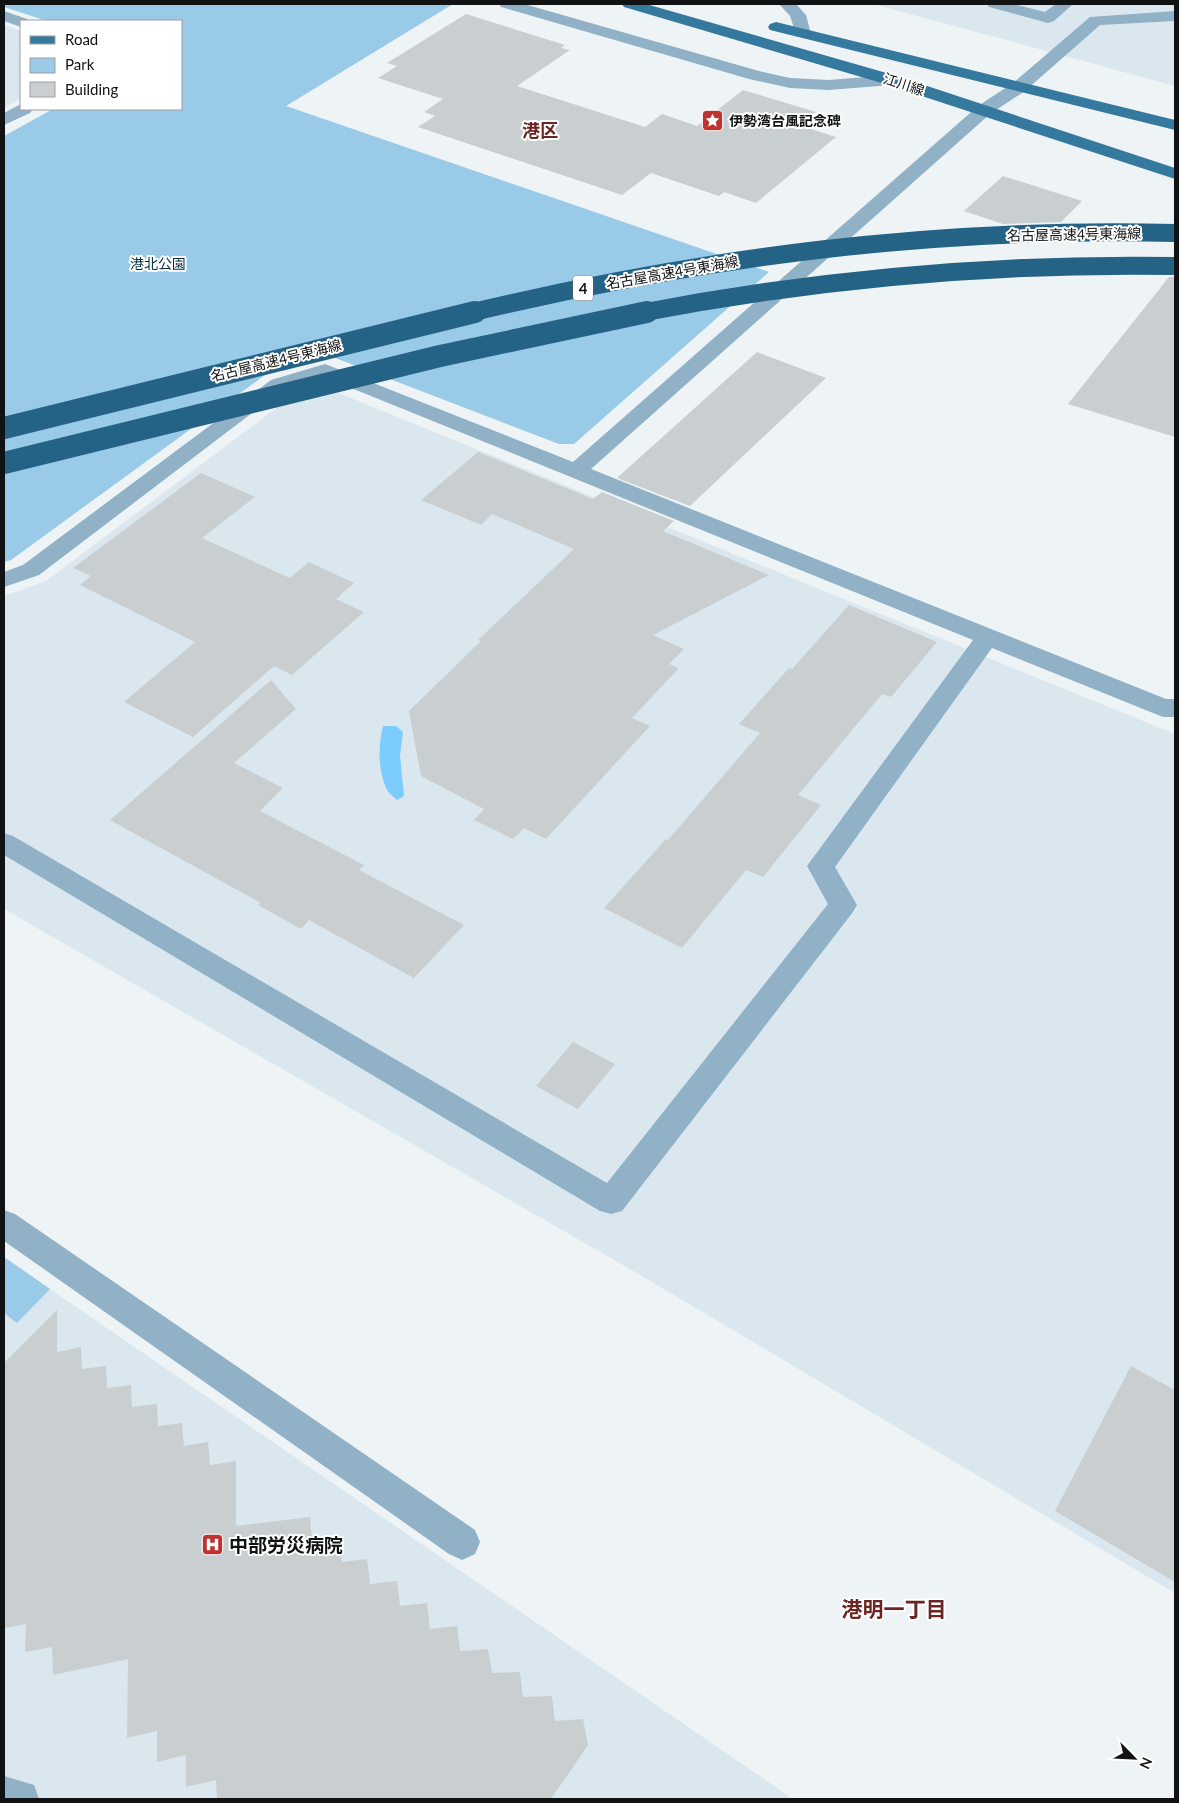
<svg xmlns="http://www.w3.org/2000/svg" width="1179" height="1803" font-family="Lato,'Noto Sans JP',sans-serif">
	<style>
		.built { fill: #dbe7ef }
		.green { fill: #99cae8 }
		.water { fill: #7ccdfd }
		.building { fill: #c9ced1 }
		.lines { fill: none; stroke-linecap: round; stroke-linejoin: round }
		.minor { fill: #90b1c6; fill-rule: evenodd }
		.major { fill: #36799e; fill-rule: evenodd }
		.highway-bridge-far1 { stroke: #246385; stroke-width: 18 }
		.highway-bridge { stroke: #246385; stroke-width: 22 }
		.labels { text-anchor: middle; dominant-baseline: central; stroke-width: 4; stroke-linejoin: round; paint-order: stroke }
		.far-street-label { font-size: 14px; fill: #111213; stroke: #fff }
		.far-poi-label { font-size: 14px; font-weight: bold; fill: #111213; stroke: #fff; text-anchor: start }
		.far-park-label { font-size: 14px; fill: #072d40; stroke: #fff }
		.shield { fill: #fff; stroke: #58595a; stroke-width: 1 }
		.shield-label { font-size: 15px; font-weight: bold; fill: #111213 }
		.far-district-label { font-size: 18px; font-weight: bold; fill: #6a2522; stroke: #fff }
		.near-poi-label { font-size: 19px; font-weight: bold; fill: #111213; stroke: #fff; text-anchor: start }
		.near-neighbourhood-label { font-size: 21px; font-weight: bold; fill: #6a2522; stroke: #fff }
	</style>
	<rect width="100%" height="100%" fill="#eef3f6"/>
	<g class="built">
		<path d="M873,4H1175V86Z"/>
		<path d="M4,25L21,31V98L4,108Z"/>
		<path d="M329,389L1175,734V1593L642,1276L4,909V596L46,581L294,395Z"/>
		<path d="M4,1257L50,1289L793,1799H4Z"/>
	</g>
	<g class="green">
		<path d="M4,4H453L286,106L769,272L574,444H559L325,354L269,372L11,560L4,562V136L53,109H181V21H47L4,7Z"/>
		<path d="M4,1257L50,1289L17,1323L4,1313Z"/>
	</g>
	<path class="water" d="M383,726H396L403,732L400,755L404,796L397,800C394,797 388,793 386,788C378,769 378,746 383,726Z"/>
	<g class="building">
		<path d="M466,14L565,45L561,48L570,50L517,86L645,127L662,114L697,126L743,90L816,112L803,123H805L802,126L836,137L756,203L724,192L719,196L651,173L622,195L418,127L435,116L424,112L443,99L378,78L397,66L387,63Z"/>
		<path d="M1003,176L1082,201L1061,222L1003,224L964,211Z"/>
		<path d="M1169,277H1175V437L1068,404Z"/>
		<path d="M757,352L826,378L690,506L617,478Z"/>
		<path d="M478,452L593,499L602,492L674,521L663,531L769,575L653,635L684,649L669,664L679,668L632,718L650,726L546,839L524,828L513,839L474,820L484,809L421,776L409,711L481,641L478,640L574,549L492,514L481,525L421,500Z"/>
		<path d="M201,473L255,497L202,538L290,578L309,562L354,583L336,599L364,612L292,675L274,666L193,737L124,702L195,642L80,585L91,576L73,568Z"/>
		<path d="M849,605L937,642L891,697L882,694L798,795L821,805L763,877L746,870L682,948L604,908L666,839L668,840L760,733L739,724L789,668L792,669Z"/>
		<path d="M271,680L296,709L234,763L283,788L260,811L364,865L359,870L464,925L414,978L309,920L301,929L258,905L261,903L110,820Z"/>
		<path d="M573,1042L615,1064L578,1109L536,1086Z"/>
		<path d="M57,1310V1352L81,1347L82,1369L106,1366L107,1388L131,1385L132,1407L157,1404L158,1426L182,1423L184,1446L208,1442L210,1465L236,1461V1526L310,1517L312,1542L339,1538L342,1562L367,1559L370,1584L397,1581L400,1606L427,1603L430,1629L457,1626L460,1651L488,1649L492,1673L520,1672L523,1697L552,1696L555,1721L583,1719L588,1745L551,1799H217L216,1780L186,1787V1755L157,1762V1731L127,1738L128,1659L53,1675L52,1647L25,1652L26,1624L4,1628V1363Z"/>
		<path d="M1131,1366L1175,1390V1582L1055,1511Z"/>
	</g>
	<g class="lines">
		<g class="minor">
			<path d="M499,4H524L759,71L790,78L829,80L891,75L897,76L899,80L897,84L891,85L829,90L790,88L749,79L501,7Z"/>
			<path d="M779,4H796L806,15L811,34L809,37H797L790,16Z"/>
			<path d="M987,4H1013L1045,12L1056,4H1073L1054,21L1048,23L989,7Z"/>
			<path d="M4,11L27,19L29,21H21V27L4,21Z"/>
			<path d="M1175,11V21L1100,25L1025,91L990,114L591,469L1166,699H1175V717H1163L992,648L835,867L857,905L853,912L622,1211L611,1214L600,1211L4,855V833L13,836L607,1183L828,904L807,866L973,640L324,377L285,388L39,575L4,587V572L23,565L271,380L325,364L573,462L978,106L1013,83L1090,17Z"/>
			<path d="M21,104V109H33L30,113L4,125V113Z"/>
			<path d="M4,1210L15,1214L475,1530L480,1542L475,1554L462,1560L449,1554L4,1241Z"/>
			<path d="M4,1776L34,1785L39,1799H4Z"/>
		</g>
		<g class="major">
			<path d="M622,4H646L897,76L1175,168V179L885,84L624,7Z"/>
			<path d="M776,22L1175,120V130L770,30L768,27L770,24Z"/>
		</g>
		<g class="highway-bridge-far1">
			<path d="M469,313C703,257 935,227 1175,233"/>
			<path d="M640,313C817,279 995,263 1175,266"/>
		</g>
		<g class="highway-bridge">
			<path d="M4,428L475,312"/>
			<path d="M4,463L440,356L647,312"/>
		</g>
	</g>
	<defs>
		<symbol id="sight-square" viewBox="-11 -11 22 22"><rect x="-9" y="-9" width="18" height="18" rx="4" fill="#c03131" stroke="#fff"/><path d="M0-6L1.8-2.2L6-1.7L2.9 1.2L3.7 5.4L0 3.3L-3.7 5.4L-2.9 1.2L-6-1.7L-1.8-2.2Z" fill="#fff"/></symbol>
		<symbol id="hospital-square" viewBox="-11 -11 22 22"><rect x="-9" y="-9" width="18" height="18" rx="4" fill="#c03131" stroke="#fff"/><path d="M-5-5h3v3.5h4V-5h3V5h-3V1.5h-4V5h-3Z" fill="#fff"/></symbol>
	</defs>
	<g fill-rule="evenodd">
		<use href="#sight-square" x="700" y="108" width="25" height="25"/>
		<use href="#hospital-square" x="200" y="1532" width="25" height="25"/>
	</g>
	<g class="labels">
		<g class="far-street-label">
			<text transform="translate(904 84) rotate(18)">江川線</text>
			<text transform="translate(1074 234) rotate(-1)">名古屋高速4号東海線</text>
			<text transform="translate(672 272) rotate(-10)">名古屋高速4号東海線</text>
			<text transform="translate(276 360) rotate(-14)">名古屋高速4号東海線</text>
		</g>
		<g class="far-poi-label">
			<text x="729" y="120">伊勢湾台風記念碑</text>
		</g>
		<g class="far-park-label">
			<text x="158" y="263">港北公園</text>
		</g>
		<rect class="shield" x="573" y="275.5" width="20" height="25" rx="4"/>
		<g class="shield-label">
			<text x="583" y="288">4</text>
		</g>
		<g class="far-district-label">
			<text x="540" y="130">港区</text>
		</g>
		<g class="near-poi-label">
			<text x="229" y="1544">中部労災病院</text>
		</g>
		<g class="near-neighbourhood-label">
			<text x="894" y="1608">港明一丁目</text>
		</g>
	</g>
	<rect width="1179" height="1803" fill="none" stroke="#111213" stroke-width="10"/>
	<rect x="20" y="20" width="162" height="90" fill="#ffffff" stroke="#a0a0a1"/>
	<rect x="30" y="36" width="25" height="8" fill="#36799e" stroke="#a0a0a1"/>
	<text x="65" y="45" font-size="15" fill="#111213">Road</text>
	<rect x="30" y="58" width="25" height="15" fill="#99cae8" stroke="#a0a0a1"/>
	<text x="65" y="70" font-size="15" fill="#111213">Park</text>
	<rect x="30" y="82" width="25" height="15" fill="#c9ced1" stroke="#a0a0a1"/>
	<text x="65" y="95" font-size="15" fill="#111213">Building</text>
	<g transform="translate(1134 1758) rotate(114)" stroke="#ffffff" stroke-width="4" paint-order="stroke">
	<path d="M0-4L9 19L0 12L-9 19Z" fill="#111213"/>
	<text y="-8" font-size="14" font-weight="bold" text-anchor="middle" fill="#111213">N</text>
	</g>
</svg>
